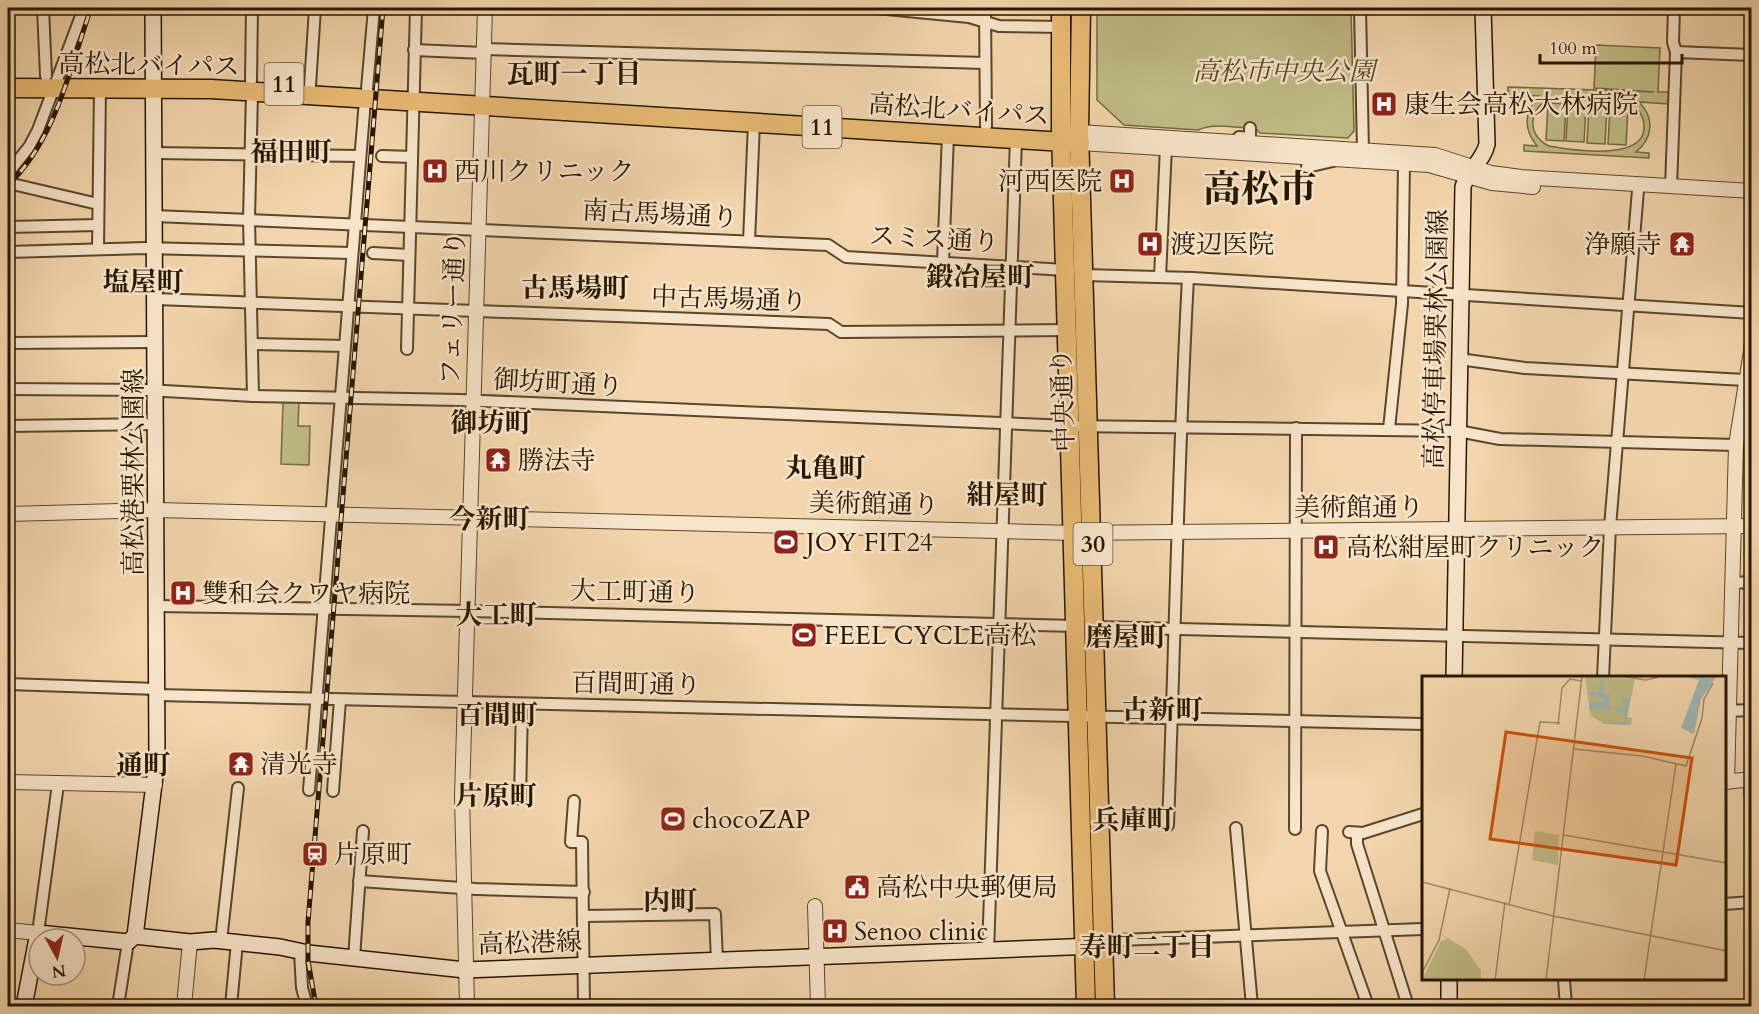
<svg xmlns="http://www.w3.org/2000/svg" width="1759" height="1014" font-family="Cardo,'Noto Serif JP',serif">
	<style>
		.green { fill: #c0bc86; stroke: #746943; stroke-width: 1.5; fill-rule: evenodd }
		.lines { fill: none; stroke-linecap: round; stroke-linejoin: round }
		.minor-casing { stroke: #5a462b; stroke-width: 14 }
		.tertiary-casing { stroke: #5a462b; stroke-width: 16 }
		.secondary-casing { stroke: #271600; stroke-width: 18 }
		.trunk-casing { stroke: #271600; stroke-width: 21 }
		.minor { stroke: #f7e4ca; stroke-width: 10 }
		.tertiary { stroke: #f7e4ca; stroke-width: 14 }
		.secondary { stroke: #f7e4ca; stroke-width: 15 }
		.trunk { stroke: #eabb76; stroke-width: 18 }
		.rail-casing { stroke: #271600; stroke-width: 5 }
		.rail { stroke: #f7e4ca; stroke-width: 3; stroke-dasharray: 9; stroke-linecap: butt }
		.labels { text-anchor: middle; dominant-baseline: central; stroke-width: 5; stroke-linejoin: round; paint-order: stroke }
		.shield { fill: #f7e4ca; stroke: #65543d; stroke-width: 1.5 }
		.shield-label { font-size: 24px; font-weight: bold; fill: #271600 }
		.street-label { font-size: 26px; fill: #271600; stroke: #f7e4ca }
		.park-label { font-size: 26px; font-style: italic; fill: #554828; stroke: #f7e4ca }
		.poi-label { font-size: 26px; fill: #271600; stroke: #f7e4ca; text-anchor: start }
		.neighbourhood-label { font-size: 27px; font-weight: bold; fill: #271600; stroke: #f7e4ca }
		.town-label { font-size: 38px; font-weight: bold; fill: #271600; stroke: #f7e4ca }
		.inset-road { fill: none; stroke: #a18968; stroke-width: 1.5 }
		.view { fill: #cb4f0a; fill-opacity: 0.15; stroke: #cb4f0a; stroke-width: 3 }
		.inset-edge { fill: none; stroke: #271600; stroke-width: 3 }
	</style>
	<rect width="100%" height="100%" fill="#f3d6ad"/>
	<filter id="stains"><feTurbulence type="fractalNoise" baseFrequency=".00333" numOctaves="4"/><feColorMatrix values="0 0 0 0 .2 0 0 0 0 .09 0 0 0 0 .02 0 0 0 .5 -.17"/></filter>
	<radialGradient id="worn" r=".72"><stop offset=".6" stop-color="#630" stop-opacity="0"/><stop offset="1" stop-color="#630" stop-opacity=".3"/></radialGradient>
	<g class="green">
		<path d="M1097,8H1351L1354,131L1348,138L1260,133L1256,129C1238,128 1215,122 1198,130L1124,125L1097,100Z"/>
		<path d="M1596,45L1660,48L1658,92H1669L1668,104L1639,102C1655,118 1653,138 1636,152L1649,153V158L1524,151V145L1537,146C1523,129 1524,111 1539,96L1508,95V87L1654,92L1594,88ZM1558,97L1630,104C1638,108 1644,116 1644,126C1646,162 1571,150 1549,146C1523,134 1530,101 1558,97Z"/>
		<path d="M1548,103L1566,104L1564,141L1546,140Z"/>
		<path d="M1568,104L1586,105L1584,142L1566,141Z"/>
		<path d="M1589,105L1607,106L1605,144L1587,143Z"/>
		<path d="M1610,107L1628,108L1626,145L1608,144Z"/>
		<path d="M283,401L299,402L298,426H310L309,465L281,464Z"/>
	</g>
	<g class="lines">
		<defs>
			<g id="minor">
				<path d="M43,8L46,76"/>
				<path d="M876,8L969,17L999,26L1061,27"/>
				<path d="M985,8L986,126"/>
				<path d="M1360,8L1363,151"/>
				<path d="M485,49L985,63"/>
				<path d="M414,50L484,53"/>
				<path d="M1676,52L1752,55"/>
				<path d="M251,81L252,8"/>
				<path d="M310,86L315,8"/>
				<path d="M367,89L374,8"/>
				<path d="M252,93L249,219L253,396"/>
				<path d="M1239,137L1250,138V128"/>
				<path d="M155,153L360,156"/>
				<path d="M382,156L412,157"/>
				<path d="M1307,167L1333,161"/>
				<path d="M8,173L29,147L38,130L84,8"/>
				<path d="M8,183L98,204"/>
				<path d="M1671,187L1676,52L1673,42L1674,8"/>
				<path d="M155,216L828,245L846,257L1065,270"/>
				<path d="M8,227L98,225"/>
				<path d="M749,241L754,123"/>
				<path d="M98,249L100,88"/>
				<path d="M8,252L146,248L352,253"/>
				<path d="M373,253L409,255"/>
				<path d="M943,262L948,135"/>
				<path d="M1084,275L1193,278L1752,313"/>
				<path d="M1160,277L1166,147"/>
				<path d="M156,299L829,324L841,332L1067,330"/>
				<path d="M8,343L156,342"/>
				<path d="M253,344L345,346"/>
				<path d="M407,349L416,8"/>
				<path d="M1459,359L1525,368L1745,380"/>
				<path d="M8,389L147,390L253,396L460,400L1070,426L1458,431L1500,439L1736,445"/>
				<path d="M8,426L157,424"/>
				<path d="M1389,429L1402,304L1404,163"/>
				<path d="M1732,583L1752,582"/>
				<path d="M157,606L468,611L1076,626"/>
				<path d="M1096,627L1752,643"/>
				<path d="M1603,678L1610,527L1638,190"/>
				<path d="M8,684L157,689"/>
				<path d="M157,695L1423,724"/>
				<path d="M1724,711L1752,710"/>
				<path d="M1749,780L1752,806"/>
				<path d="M309,790L365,100"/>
				<path d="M333,791L340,700"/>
				<path d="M520,799L522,704"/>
				<path d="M574,801L571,842H582L584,1006"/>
				<path d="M1168,825C1175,643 1178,460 1188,278"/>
				<path d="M1236,828L1252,1006"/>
				<path d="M1295,829L1296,428"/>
				<path d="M1322,831L1320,871L1368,1006"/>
				<path d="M1349,832L1363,833L1423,814"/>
				<path d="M1357,833V844L1408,1006"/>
				<path d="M359,881L476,889L584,892"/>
				<path d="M1724,904L1752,902"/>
				<path d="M584,916L715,914L717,961"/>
				<path d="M38,933L58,784"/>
				<path d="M221,941L238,788"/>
				<path d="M1104,945L1117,940L1423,929"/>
				<path d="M300,952L302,988L307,1006"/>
				<path d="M988,952L1016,139"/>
				<path d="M354,958L363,831"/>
				<path d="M1564,980L1566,1006"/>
				<path d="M118,1006L128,942"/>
				<path d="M231,1006L237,942"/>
			</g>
			<g id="tertiary">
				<path d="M1079,132L1435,155L1491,173L1521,177L1752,191"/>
				<path d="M1080,143L1429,165L1492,183L1533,187"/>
				<path d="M8,514L157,510L1074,533L1752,526"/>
				<path d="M8,782L155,785"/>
				<path d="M1724,782L1752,779"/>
				<path d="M1727,782L1736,445L1752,345"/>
				<path d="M815,906L818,1006"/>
				<path d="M8,930L38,933"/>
				<path d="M184,1006L190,942"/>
				<path d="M467,1006L462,797L485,8"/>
			</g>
			<g id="secondary">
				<path d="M1454,678L1463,187C1467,170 1483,162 1487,144L1483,8"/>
				<path d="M135,936L157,760L153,8"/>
				<path d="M24,1006L38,933L128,942L135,936L190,942L214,940L280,947L308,953L465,970L1095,946"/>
				<path d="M1449,1006V980"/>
			</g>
			<g id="trunk">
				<path d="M1061,8V131L1086,1006"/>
				<path d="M1081,8L1079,132L1105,1006"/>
				<path d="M8,88L211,89L1080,143"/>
			</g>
		</defs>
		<use href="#minor" class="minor-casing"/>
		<use href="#tertiary" class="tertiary-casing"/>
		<use href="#secondary" class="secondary-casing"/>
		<use href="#trunk" class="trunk-casing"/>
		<use href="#minor" class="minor"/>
		<use href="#tertiary" class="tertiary"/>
		<use href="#secondary" class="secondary"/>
		<use href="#trunk" class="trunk"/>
		<defs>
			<g id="rail">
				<path d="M8,185C56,139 70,68 91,8"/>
				<path d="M316,1006L308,961V922L383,8"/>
			</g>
		</defs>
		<use href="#rail" class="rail-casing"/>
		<use href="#rail" class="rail"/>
	</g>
	<defs>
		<symbol id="hospital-square" viewBox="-11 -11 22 22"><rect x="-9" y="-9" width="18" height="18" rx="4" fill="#8f2418" stroke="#f7e4ca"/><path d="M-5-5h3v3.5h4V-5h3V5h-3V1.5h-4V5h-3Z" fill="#fff"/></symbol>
		<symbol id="temple-square" viewBox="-11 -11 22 22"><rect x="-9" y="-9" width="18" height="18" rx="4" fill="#8f2418" stroke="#f7e4ca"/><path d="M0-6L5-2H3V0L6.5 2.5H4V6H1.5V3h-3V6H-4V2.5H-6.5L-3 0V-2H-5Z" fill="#fff"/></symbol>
		<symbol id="stadium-square" viewBox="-11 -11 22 22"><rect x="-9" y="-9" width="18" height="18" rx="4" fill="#8f2418" stroke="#f7e4ca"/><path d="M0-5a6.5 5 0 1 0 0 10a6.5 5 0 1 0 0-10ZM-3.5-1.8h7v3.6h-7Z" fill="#fff"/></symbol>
		<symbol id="station-square" viewBox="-11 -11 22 22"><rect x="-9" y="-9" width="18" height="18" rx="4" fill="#8f2418" stroke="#f7e4ca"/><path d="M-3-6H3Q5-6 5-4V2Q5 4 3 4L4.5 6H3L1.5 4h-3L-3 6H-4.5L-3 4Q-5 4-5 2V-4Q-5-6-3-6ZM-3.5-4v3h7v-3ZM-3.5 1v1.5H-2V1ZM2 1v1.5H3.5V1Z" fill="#fff"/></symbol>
		<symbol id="civic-square" viewBox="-11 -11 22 22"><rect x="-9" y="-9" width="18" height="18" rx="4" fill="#8f2418" stroke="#f7e4ca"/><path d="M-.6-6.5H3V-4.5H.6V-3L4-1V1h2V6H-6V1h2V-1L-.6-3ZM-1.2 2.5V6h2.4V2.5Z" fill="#fff"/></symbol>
	</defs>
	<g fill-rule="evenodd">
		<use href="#hospital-square" x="1369" y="89" width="30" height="30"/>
		<use href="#hospital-square" x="420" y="156" width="30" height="30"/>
		<use href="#hospital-square" x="1107" y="166" width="30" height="30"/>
		<use href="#hospital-square" x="1135" y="229" width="30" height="30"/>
		<use href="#temple-square" x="1667" y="229" width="30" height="30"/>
		<use href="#temple-square" x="483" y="445" width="30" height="30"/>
		<use href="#stadium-square" x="771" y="527" width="30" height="30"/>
		<use href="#hospital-square" x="1311" y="532" width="30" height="30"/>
		<use href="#hospital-square" x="168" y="578" width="30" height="30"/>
		<use href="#stadium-square" x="789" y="620" width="30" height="30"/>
		<use href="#temple-square" x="226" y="749" width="30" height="30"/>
		<use href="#stadium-square" x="658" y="804" width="30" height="30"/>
		<use href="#station-square" x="300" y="839" width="30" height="30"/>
		<use href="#civic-square" x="842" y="872" width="30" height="30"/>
		<use href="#hospital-square" x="820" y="916" width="30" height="30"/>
	</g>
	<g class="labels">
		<g class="shield">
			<rect x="264.5" y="63" width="39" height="42" rx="4.5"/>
			<rect x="802.5" y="106" width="39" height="42" rx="4.5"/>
			<rect x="1073.5" y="523" width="39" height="42" rx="4.5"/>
		</g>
		<g class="shield-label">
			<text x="284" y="84">11</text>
			<text x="822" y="127">11</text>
			<text x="1093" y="544">30</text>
		</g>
		<g class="street-label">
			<text transform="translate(149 65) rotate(1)">高松北バイパス</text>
			<text transform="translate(959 110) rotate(4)">高松北バイパス</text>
			<text transform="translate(660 214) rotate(3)">南古馬場通り</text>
			<text transform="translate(934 239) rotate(3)">スミス通り</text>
			<text transform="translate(729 299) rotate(2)">中古馬場通り</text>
			<text transform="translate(453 308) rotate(-88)">フェリー通り</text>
			<text transform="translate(1436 339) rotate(-89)">高松停車場栗林公園線</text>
			<text transform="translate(558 383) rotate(3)">御坊町通り</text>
			<text transform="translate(1063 400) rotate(-92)">中央通り</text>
			<text transform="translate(133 472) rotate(-90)">高松港栗林公園線</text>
			<text transform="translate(874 504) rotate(1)">美術館通り</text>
			<text x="1359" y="507">美術館通り</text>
			<text transform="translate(635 592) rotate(1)">大工町通り</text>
			<text transform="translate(636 684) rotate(1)">百間町通り</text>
			<text transform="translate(530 943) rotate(-2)">高松港線</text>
		</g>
		<g class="park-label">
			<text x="1284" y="71">高松市中央公園</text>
		</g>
		<g class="poi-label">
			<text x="1404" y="104">康生会高松大林病院</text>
			<text x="454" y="171">西川クリニック</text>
			<text x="1102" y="181" text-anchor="end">河西医院</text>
			<text x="1170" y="244">渡辺医院</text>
			<text x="1662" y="244" text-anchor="end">浄願寺</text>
			<text x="518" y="460">勝法寺</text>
			<text x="806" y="542">JOY FIT24</text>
			<text x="1346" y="547">高松紺屋町クリニック</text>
			<text x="202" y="593">雙和会クワヤ病院</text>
			<text x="824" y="635">FEEL CYCLE高松</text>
			<text x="260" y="764">清光寺</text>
			<text x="692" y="819">chocoZAP</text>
			<text x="334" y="854">片原町</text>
			<text x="876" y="887">高松中央郵便局</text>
			<text x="854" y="931">Senoo clinic</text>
		</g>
		<g class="neighbourhood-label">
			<text x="574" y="74">瓦町一丁目</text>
			<text x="291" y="152">福田町</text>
			<text x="980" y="277">鍛冶屋町</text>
			<text x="143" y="282">塩屋町</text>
			<text x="575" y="288">古馬場町</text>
			<text x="491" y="423">御坊町</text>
			<text x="825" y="468">丸亀町</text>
			<text x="1007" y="495">紺屋町</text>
			<text x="489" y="519">今新町</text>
			<text x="496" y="615">大工町</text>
			<text x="1126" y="637">磨屋町</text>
			<text x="1162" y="710">古新町</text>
			<text x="497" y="715">百間町</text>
			<text x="143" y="765">通町</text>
			<text x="496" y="796">片原町</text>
			<text x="1133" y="820">兵庫町</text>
			<text x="670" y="901">内町</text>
			<text x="1147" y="947">寿町二丁目</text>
		</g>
		<g class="town-label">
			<text x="1260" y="190">高松市</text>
		</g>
	</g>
	<g transform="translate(1422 676)">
		<rect width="304" height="304" fill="#f3d6ad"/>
		<path d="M163,1L213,3L205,41L210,42L209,49L183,48L169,40ZM113,155L137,159L136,189L110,184ZM19,258L45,274L59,295V304H0L19,265L25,263Z" fill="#c0bc86"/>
		<path d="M263,1H294L279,23L272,58L259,52L277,4ZM179,4L182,6L181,17L188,18L186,29L190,34L167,33V27L180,26L181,22L167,19V16H176ZM201,22L208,23L204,49L178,47L202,46L203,37L193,36L194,31H201Z" fill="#a0b7b4"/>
		<path class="inset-road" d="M204,1L224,4L237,1M136,49L140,12L148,3L160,5M152,73L220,80L264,90L280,42L282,23L291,7M142,159L305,187M0,206L131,240L305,275M87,229L118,46L138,47M0,297L17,264L28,212M73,304L83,226M124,304L160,1M222,304L254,88"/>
		<path class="view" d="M84,56L270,82L254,189L68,163Z"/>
		<rect width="304" height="304" class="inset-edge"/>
	</g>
	<rect width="1759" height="1014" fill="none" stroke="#f3d6ad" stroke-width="30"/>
	<rect x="9" y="9" width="1741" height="996" fill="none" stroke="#271600" stroke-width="3"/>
	<rect x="15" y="15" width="1729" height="984" fill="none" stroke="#271600" stroke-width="1.5"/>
	<g transform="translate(57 957) rotate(172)"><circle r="28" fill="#f7e4ca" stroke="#a49279" stroke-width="1.5"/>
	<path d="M0-4.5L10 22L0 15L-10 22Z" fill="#8f2418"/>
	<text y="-9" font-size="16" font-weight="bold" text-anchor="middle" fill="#271600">N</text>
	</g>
	<path d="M1540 54v9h142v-9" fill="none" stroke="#271600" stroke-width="3"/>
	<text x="1549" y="54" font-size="18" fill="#271600" stroke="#f7e4ca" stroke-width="4.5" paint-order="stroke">100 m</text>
	<rect width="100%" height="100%" filter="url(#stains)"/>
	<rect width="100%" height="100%" fill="url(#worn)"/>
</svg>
